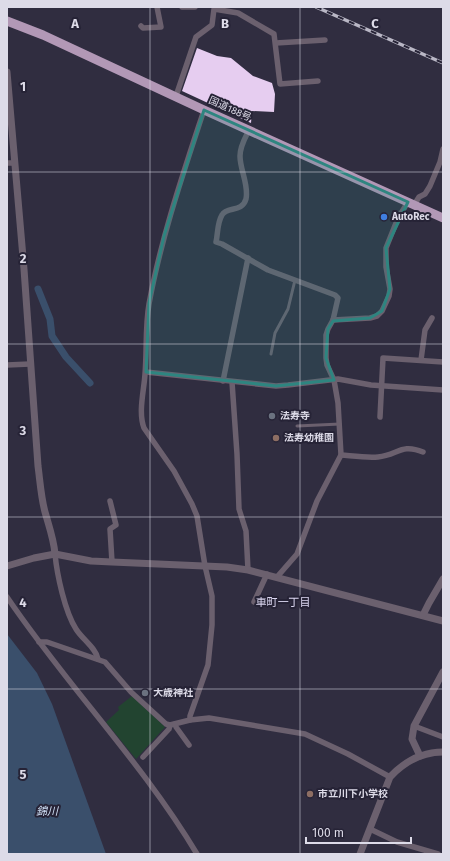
<svg xmlns="http://www.w3.org/2000/svg" width="450" height="861" font-family="'Fira Sans','Noto Sans JP',sans-serif">
	<style>
		.green { fill: #224430 }
		.water { fill: #3a4f6b }
		.lines { fill: none; stroke-linecap: round; stroke-linejoin: round }
		.canal { stroke: #3a4f6b; stroke-width: 7 }
		.building { fill: #e6cdf0 }
		.service { stroke: #6b606e; stroke-width: 3 }
		.minor { stroke: #6b606e; stroke-width: 5.5 }
		.tertiary { stroke: #6b606e; stroke-width: 7 }
		.trunk { stroke: #b298b6; stroke-width: 9 }
		.rail-casing { stroke: #b9b7c5; stroke-width: 3.5 }
		.rail { stroke: #262336; stroke-width: 2; stroke-dasharray: 6; stroke-linecap: butt }
		.marked { fill: #2e8580; fill-opacity: 0.2; stroke: #2e8580; stroke-width: 3; stroke-linejoin: round }
		.grid { fill: none; stroke: #dddbe8; stroke-width: 1; stroke-opacity: 0.55 }
		.shop-dot { fill: #3f7fe0; stroke: #262336; stroke-width: 1.5 }
		.worship-dot { fill: #6b7280; stroke: #262336; stroke-width: 1.5 }
		.education-dot { fill: #8d6e63; stroke: #262336; stroke-width: 1.5 }
		.labels { text-anchor: middle; dominant-baseline: central; stroke-width: 4; stroke-linejoin: round; paint-order: stroke }
		.street-label { font-size: 10px; fill: #dddbe8; stroke: #262336 }
		.poi-label { font-size: 10px; font-weight: bold; fill: #dddbe8; stroke: #262336; text-anchor: start }
		.neighbourhood-label { font-size: 11px; fill: #dbd7f0; stroke: #262336 }
		.water-label { font-size: 11px; font-style: italic; fill: #d0dff5; stroke: #262336 }
		.grid-label { font-size: 13px; text-anchor: middle; font-weight: bold; fill: #dddbe8; stroke: #262336; stroke-width: 4; stroke-linejoin: round; paint-order: stroke }
	</style>
	<rect width="100%" height="100%" fill="#302d40"/>
	<path class="green" d="M132,696L165,727L136,759L106,722L119,710L118,707Z"/>
	<path class="water" d="M7,634L37,673L52,704L106,854H7Z"/>
	<g class="lines">
		<path class="canal" d="M38,289L50,319L52,336L66,357L90,383"/>
	</g>
	<path class="building" d="M197,48L217,56L231,58L253,76L272,83L275,94L274,112L252,111L251,123L182,91Z"/>
	<g class="lines">
		<g class="service">
			<path d="M271,354L275,333L288,309L295,280"/>
			<path d="M297,426L340,424"/>
		</g>
		<g class="minor">
			<path d="M182,7H195"/>
			<path d="M141,26L143,28L161,27L157,7"/>
			<path d="M276,43L325,40"/>
			<path d="M176,96L196,37L212,25L214,9L238,13L274,34L280,84L318,81"/>
			<path d="M249,130C245,138 240,146 240,156C240,170 249,185 246,199C242,213 227,206 222,215C217,223 218,234 216,242L222,244L268,270L335,295L338,298L333,320L328,329L326,335V358L327,365L334,380L338,403L341,455L317,501L297,554L277,577"/>
			<path d="M7,163H15"/>
			<path d="M414,205L419,197L425,194L430,186L440,162L443,149"/>
			<path d="M333,320L370,318L377,316L382,311L389,296L390,289L386,267V248L398,218L408,202"/>
			<path d="M421,360L425,330L432,318"/>
			<path d="M7,365L30,364"/>
			<path d="M146,372L276,386L288,385L338,379L371,385L443,390"/>
			<path d="M223,381L248,258"/>
			<path d="M232,382L237,454L239,509L246,531L248,570"/>
			<path d="M380,417L383,358L443,362"/>
			<path d="M341,455C353,456 366,458 378,457C398,455 401,443 423,452"/>
			<path d="M110,501L116,525L110,529L112,562"/>
			<path d="M55,554C57,575 65,612 76,629C82,639 96,648 98,659"/>
			<path d="M7,597C67,686 142,762 197,854"/>
			<path d="M254,602L267,574"/>
			<path d="M39,642H47L105,662L131,692L166,724L170,725L190,720L209,718L305,734L348,754L390,777"/>
			<path d="M190,720V716L208,665L212,625V596L205,566L197,516L192,504L174,471L144,428C138,412 144,391 145,374C147,351 145,327 149,304C161,238 183,174 204,110"/>
			<path d="M175,724L176,727L189,745"/>
			<path d="M414,726L443,737"/>
			<path d="M143,757L169,729L170,725"/>
			<path d="M370,829L397,842L438,854"/>
		</g>
		<g class="tertiary">
			<path d="M7,72L24,269L38,466C40,481 41,497 45,512C49,526 54,540 55,554"/>
			<path d="M7,566L34,558L55,554L91,561L112,562L227,567L248,570L443,621"/>
			<path d="M423,615L429,603L443,579"/>
			<path d="M420,756L412,739L414,726L443,672"/>
			<path d="M360,854L390,777C404,762 422,752 443,752"/>
		</g>
		<path class="trunk" d="M7,21L43,35L204,110L443,218"/>
		<defs>
			<path id="rail" d="M316,7L443,63"/>
		</defs>
		<use href="#rail" class="rail-casing"/>
		<use href="#rail" class="rail"/>
	</g>
	<path class="marked" d="M204,110L408,202L386,248L390,289L382,311L370,318L333,321L328,329L326,358L334,380L276,386L146,372L149,303L164,236Z"/>
	<path class="grid" d="M150,7V854M300,7V854M7,172H443M7,344H443M7,517H443M7,689H443"/>
	<circle class="shop-dot" cx="384" cy="217" r="4"/>
	<g class="worship-dot">
		<circle cx="272" cy="416" r="4"/>
		<circle cx="145" cy="693" r="4"/>
	</g>
	<g class="education-dot">
		<circle cx="276" cy="438" r="4"/>
		<circle cx="310" cy="794" r="4"/>
	</g>
	<g class="labels">
		<g class="street-label">
			<text transform="translate(230 109) rotate(24)">国道188号</text>
		</g>
		<g class="poi-label">
			<text x="392" y="217">AutoRec</text>
			<text x="280" y="416">法寿寺</text>
			<text x="284" y="438">法寿幼稚園</text>
			<text x="153" y="693">大歳神社</text>
			<text x="318" y="794">市立川下小学校</text>
		</g>
		<g class="neighbourhood-label">
			<text x="283" y="602">車町一丁目</text>
		</g>
		<g class="water-label">
			<text x="47" y="811">錦川</text>
		</g>
	</g>
	<g class="grid-label">
		<text x="75" y="28">A</text>
		<text x="225" y="28">B</text>
		<text x="375" y="28">C</text>
		<text x="23" y="91">1</text>
		<text x="23" y="263">2</text>
		<text x="23" y="435">3</text>
		<text x="23" y="607">4</text>
		<text x="23" y="779">5</text>
	</g>
	<rect width="450" height="861" fill="none" stroke="#dddbe8" stroke-width="16"/>
	<path d="M306 837v6h105v-6" fill="none" stroke="#dddbe8" stroke-width="2"/>
	<text x="312" y="837" font-size="12" fill="#dddbe8" stroke="#262336" stroke-width="3" paint-order="stroke">100 m</text>
</svg>
